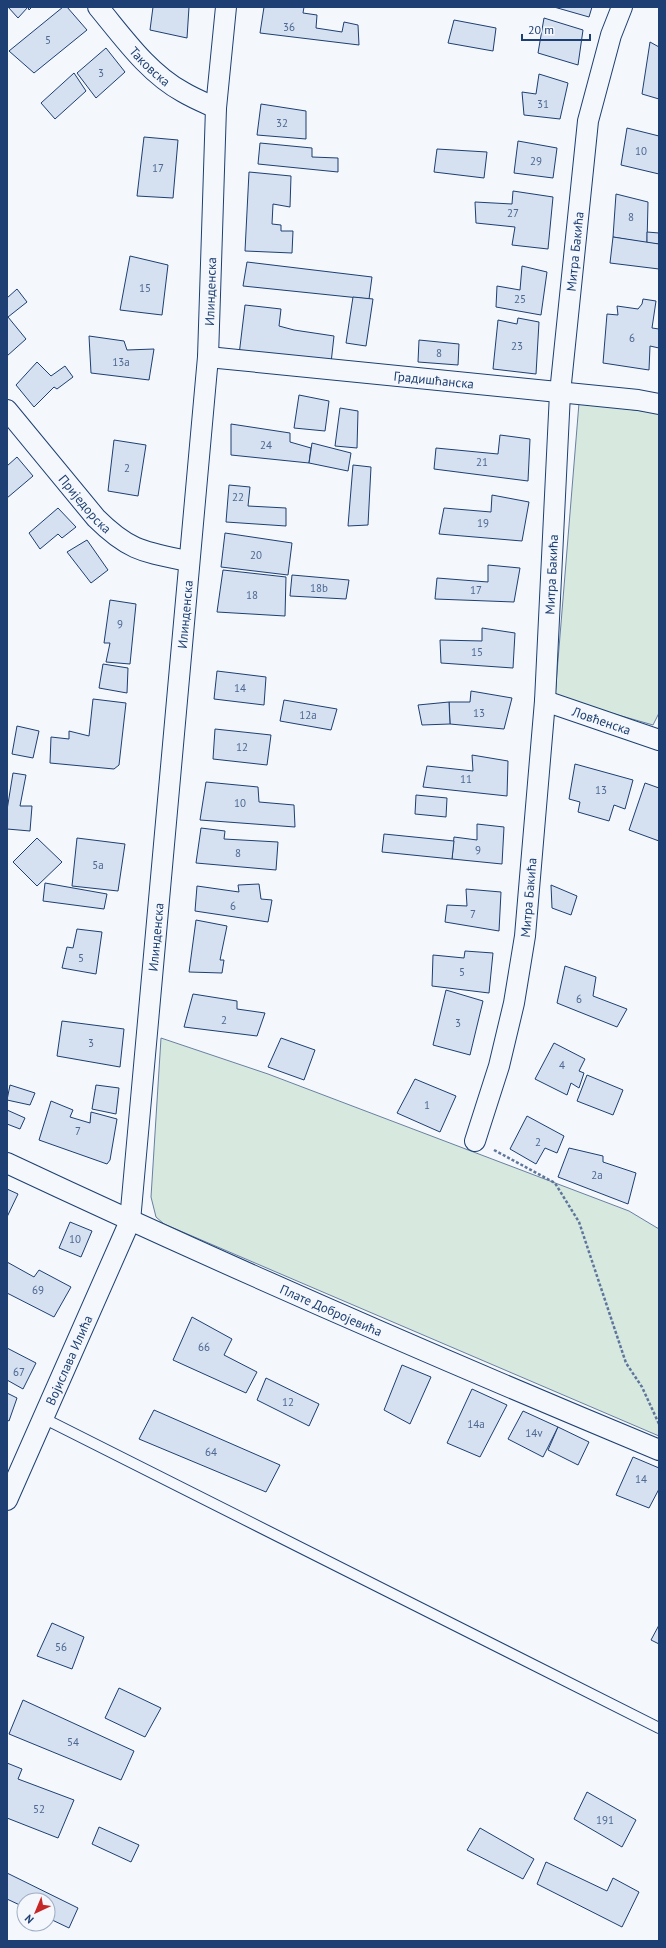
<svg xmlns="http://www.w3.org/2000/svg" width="666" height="1948" font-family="'PT Sans',sans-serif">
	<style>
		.green { fill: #d7e8df; stroke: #687fa3 }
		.building { fill: #d5e0f0; stroke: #1d3f73 }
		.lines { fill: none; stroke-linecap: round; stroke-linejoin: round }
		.lane-casing { stroke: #1d3f73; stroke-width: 12 }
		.street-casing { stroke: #1d3f73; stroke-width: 22 }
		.path { stroke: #5e769c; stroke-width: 2.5; stroke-dasharray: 3 2; stroke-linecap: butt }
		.lane { stroke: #f4f7fb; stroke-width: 10 }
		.street { stroke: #f4f7fb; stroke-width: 20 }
		.labels { text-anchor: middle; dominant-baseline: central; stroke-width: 3; stroke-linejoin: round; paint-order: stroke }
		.number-label { font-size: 11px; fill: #4b6792 }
		.street-label { font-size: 13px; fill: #1d3f73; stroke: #f4f7fb }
	</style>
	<rect width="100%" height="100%" fill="#f4f7fb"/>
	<g class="green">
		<path d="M579,403L659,413V713L653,725L555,697Z"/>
		<path d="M161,1038L268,1074L629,1211L659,1229V1436L164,1224L156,1217L151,1197Z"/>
	</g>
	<g class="building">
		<path d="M8,7H32L29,10L28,7L18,18Z"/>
		<path d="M63,7H67L87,30L34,73L9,51Z"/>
		<path d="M153,7H189L187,38L150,30Z"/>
		<path d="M264,7H304L303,13L317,15L316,28L342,32L344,22L358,25L359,45L260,33Z"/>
		<path d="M554,7H592L589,17Z"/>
		<path d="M544,18L583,30L578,65L538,53Z"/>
		<path d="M454,20L496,28L493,51L448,43Z"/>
		<path d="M650,42L659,47V99L642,94Z"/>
		<path d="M106,48L125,72L96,98L77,73Z"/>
		<path d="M74,73L86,91L55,119L41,103Z"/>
		<path d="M539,74L568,83L560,119L524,115L522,92L536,94Z"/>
		<path d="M261,104L306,111V139L257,135Z"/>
		<path d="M627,128L659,136V174L621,165Z"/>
		<path d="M144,137L178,140L173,198L137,196Z"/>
		<path d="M518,141L557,148L553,178L514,173Z"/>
		<path d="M260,143L312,148V157L338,158V172L258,164Z"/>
		<path d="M437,149L487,152L484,178L434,172Z"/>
		<path d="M249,172L291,176L290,207L273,204L272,224L281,225V231H293L292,253L245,251Z"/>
		<path d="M513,191L553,197L548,249L512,245L515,227L476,223L475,202L512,204Z"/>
		<path d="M616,194L648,202L647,243L613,237Z"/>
		<path d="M647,232L659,233V244L647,243Z"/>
		<path d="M613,237L659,244V269L610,263Z"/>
		<path d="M130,256L168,265L162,315L120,310Z"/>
		<path d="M247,262L372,277L369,299L243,286Z"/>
		<path d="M522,266L547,272L541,315L496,307L497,286L520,290Z"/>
		<path d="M17,289L27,302L8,317L26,339L7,356V298Z"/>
		<path d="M353,297L373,299L366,346L346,343Z"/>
		<path d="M643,299L656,301L652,328L659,329V348L650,346L649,370L603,363L607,314L618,315L617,306L638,309L642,304Z"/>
		<path d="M245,305L281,309L279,326L294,330L334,336L331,363L239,355Z"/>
		<path d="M518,318L539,322L536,374L493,369L498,320L517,324Z"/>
		<path d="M89,336L124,341L127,350L154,349L149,380L91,373Z"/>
		<path d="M419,340L459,344L458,365L418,362Z"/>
		<path d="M37,362L51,376L65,366L73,377L57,389L54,387L34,407L16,385Z"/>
		<path d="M299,395L329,401L325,431L294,428Z"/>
		<path d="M340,408L358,411L357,448L335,446Z"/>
		<path d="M231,424L290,433V442L311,448L309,463L231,455Z"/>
		<path d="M500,435L530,439L528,481L434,469L436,448L498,454Z"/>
		<path d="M114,440L146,445L138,496L108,491Z"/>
		<path d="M312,443L351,453L348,471L309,463Z"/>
		<path d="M17,457L33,476L7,498V466Z"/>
		<path d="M353,465L371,467L368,525L348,526Z"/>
		<path d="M229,485L250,487L248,506L286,508V526L226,522Z"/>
		<path d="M492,495L529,502L522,541L439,534L444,508L491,512Z"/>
		<path d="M58,508L76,527L62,538L58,534L40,549L29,533Z"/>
		<path d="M225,533L292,543L288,575L221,567Z"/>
		<path d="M87,540L108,570L91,583L67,552Z"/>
		<path d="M488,565L520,568L514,602L435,599L437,578L488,582Z"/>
		<path d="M223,570L286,577L285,616L217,612Z"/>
		<path d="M292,575L349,580L346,599L290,596Z"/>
		<path d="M110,600L136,604L130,664L106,662L110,643H104Z"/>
		<path d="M482,628L515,633L513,668L441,663L440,640L482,641Z"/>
		<path d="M103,664L128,668L127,693L99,688Z"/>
		<path d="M217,671L266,677L264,705L214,699Z"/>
		<path d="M471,691L512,698L504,729L450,724L449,702H470Z"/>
		<path d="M93,699L126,703L119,765L114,769L50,763L51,737L69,739V731L89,736Z"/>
		<path d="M284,700L337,709L331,730L280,721Z"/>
		<path d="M449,702L450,724L422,725L418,705Z"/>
		<path d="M17,726L39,731L33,758L12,754Z"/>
		<path d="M215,729L271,735L267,765L213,759Z"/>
		<path d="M472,755L508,761L507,796L423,787L427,766L473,771Z"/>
		<path d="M575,764L633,780L625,809L614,805L609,821L578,812L580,802L569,799Z"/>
		<path d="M13,773L26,775L20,806H32L30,831L7,829V810Z"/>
		<path d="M206,782L258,787L259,802L294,805L295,827L200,820Z"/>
		<path d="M645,783L659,788V841L629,830Z"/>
		<path d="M416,795L447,798L446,817L415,814Z"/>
		<path d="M477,824L504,827L502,864L452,859L454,837L477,840Z"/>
		<path d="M201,828L225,831L224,839L278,842L276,870L196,863Z"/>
		<path d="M384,834L454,841L452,859L382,852Z"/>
		<path d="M37,838L62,862L37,886L13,862Z"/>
		<path d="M77,838L125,844L118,891L72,886Z"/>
		<path d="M45,883L107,894L104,909L43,901Z"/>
		<path d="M259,884L261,899L272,900L268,922L195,911L197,886L239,892L238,885Z"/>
		<path d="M551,885L577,896L571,915L552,908Z"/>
		<path d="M466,889L501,892L499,931L445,922L447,905L467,906Z"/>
		<path d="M196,920L227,926L220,960H224L222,973L189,972Z"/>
		<path d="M77,929L102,932L96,974L62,968L67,947L73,948Z"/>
		<path d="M465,951L493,953L489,993L432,986L433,955L464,958Z"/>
		<path d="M565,966L596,977L593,996L627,1009L617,1027L557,1003Z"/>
		<path d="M446,990L483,1001L470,1055L433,1045Z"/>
		<path d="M193,994L237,1001V1009L265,1013L257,1036L184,1027Z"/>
		<path d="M62,1021L124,1029L120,1067L57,1056Z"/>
		<path d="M281,1038L315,1050L304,1080L268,1067Z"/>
		<path d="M554,1043L585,1059L579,1071L584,1073L579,1088L571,1083L567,1095L535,1079Z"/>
		<path d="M587,1075L623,1090L613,1115L577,1101Z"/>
		<path d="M415,1079L456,1096L440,1132L397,1113Z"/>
		<path d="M10,1085L35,1093L30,1105L7,1100Z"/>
		<path d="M96,1085L119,1088L116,1114L92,1109Z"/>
		<path d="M51,1101L73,1110L70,1117L90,1123L91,1112L117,1119L110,1160L107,1164L39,1140Z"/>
		<path d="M7,1110L25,1118L20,1129L7,1124Z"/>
		<path d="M527,1116L564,1136L557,1153L545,1148L536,1164L510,1149Z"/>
		<path d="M569,1148L603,1156V1162L636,1173L628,1204L558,1177Z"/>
		<path d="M7,1189L18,1194L7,1217Z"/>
		<path d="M70,1222L92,1231L81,1257L59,1248Z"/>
		<path d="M7,1262L34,1277L39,1270L71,1287L54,1317L7,1293Z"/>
		<path d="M192,1317L232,1339L224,1355L257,1372L246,1393L173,1360Z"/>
		<path d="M7,1348L36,1363L23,1389L7,1380Z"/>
		<path d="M402,1365L431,1377L410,1424L384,1410Z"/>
		<path d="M266,1378L319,1404L309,1426L257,1400Z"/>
		<path d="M472,1389L507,1405L480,1457L447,1443Z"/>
		<path d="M7,1393L17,1398L9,1421L7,1420Z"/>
		<path d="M154,1410L280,1465L266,1492L139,1439Z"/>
		<path d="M523,1411L558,1427L543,1457L508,1439Z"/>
		<path d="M558,1427L589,1442L578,1465L548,1450Z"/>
		<path d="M633,1457L659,1468V1489L649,1508L616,1495Z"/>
		<path d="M52,1623L84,1637L72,1669L37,1656Z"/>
		<path d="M659,1625V1644L651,1640Z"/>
		<path d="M119,1688L161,1708L145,1737L105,1718Z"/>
		<path d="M23,1700L134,1751L121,1780L9,1734Z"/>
		<path d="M7,1763L22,1769L18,1779L74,1800L58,1838L7,1818Z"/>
		<path d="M587,1792L636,1820L622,1847L574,1819Z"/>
		<path d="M99,1827L139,1845L131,1862L92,1844Z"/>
		<path d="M480,1828L534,1859L523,1879L467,1850Z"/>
		<path d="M546,1862L607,1891L613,1878L639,1892L622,1927L537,1884Z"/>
		<path d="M7,1873L78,1908L69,1928L48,1918V1900H24V1907L7,1899Z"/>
	</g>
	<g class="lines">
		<defs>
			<path id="lane" d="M43,1418L659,1728"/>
			<g id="street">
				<path id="s1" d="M98,7C123,37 148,73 183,92C193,98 205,103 216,108"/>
				<path id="s2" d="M208,357L638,400L659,404"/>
				<path id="s3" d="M7,410L96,518C129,551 144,552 188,561"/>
				<path id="s4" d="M545,701L659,740"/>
				<path id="s5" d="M475,1141L499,1066L514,1003L525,936L545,701L560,393L588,121L611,35L622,7"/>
				<path id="s6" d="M7,1163C222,1264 440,1359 659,1450"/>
				<path id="s7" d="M7,1500L130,1221L208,357L216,108L226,7"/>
			</g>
		</defs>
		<use href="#lane" class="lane-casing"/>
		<use href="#street" class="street-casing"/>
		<path class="path" d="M494,1150L555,1183L579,1222L626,1363L642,1387L659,1424"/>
		<use href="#lane" class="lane"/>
		<use href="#street" class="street"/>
	</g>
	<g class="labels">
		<g class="number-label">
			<text x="289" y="27">36</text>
			<text x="48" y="40">5</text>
			<text x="101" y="73">3</text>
			<text x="543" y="104">31</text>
			<text x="282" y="123">32</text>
			<text x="641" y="151">10</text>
			<text x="536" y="161">29</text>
			<text x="158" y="168">17</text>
			<text x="513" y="213">27</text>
			<text x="631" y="217">8</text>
			<text x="145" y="288">15</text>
			<text x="520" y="299">25</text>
			<text x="632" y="338">6</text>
			<text x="517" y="346">23</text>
			<text x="439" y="353">8</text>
			<text x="121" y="362">13a</text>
			<text x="266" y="445">24</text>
			<text x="482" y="462">21</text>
			<text x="127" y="468">2</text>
			<text x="238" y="497">22</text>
			<text x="483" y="523">19</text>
			<text x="256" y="555">20</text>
			<text x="319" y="588">18b</text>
			<text x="476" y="590">17</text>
			<text x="252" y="595">18</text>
			<text x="120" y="624">9</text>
			<text x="477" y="652">15</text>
			<text x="240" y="688">14</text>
			<text x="479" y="713">13</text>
			<text x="308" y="715">12a</text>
			<text x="242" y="747">12</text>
			<text x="466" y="779">11</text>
			<text x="601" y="790">13</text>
			<text x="240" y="803">10</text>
			<text x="478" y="850">9</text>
			<text x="238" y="853">8</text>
			<text x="98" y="865">5a</text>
			<text x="233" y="906">6</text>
			<text x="473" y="914">7</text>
			<text x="81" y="958">5</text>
			<text x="462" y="972">5</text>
			<text x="579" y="999">6</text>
			<text x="224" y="1020">2</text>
			<text x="458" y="1023">3</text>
			<text x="91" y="1043">3</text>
			<text x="562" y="1065">4</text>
			<text x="427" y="1105">1</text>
			<text x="78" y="1131">7</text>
			<text x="538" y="1142">2</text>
			<text x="597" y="1175">2a</text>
			<text x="75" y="1239">10</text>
			<text x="38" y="1290">69</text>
			<text x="204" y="1347">66</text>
			<text x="19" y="1372">67</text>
			<text x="288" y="1402">12</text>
			<text x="476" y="1424">14a</text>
			<text x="534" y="1433">14v</text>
			<text x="211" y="1452">64</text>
			<text x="641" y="1479">14</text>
			<text x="61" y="1647">56</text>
			<text x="73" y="1742">54</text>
			<text x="39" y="1809">52</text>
			<text x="605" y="1820">191</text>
		</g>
		<g class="street-label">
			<text stroke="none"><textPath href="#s1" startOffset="79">Таковска</textPath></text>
			<text stroke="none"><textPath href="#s5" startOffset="898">Митра Бакића</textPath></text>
			<text stroke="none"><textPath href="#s7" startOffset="1238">Илинденска</textPath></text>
			<text stroke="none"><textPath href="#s2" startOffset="227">Градишћанска</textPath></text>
			<text stroke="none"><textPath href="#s3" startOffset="122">Приједорска</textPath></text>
			<text stroke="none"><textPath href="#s5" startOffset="574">Митра Бакића</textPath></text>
			<text stroke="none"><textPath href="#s7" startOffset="914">Илинденска</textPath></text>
			<text stroke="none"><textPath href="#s4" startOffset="60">Ловћенска</textPath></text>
			<text stroke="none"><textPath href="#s5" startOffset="250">Митра Бакића</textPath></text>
			<text stroke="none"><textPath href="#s7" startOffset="590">Илинденска</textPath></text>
			<text stroke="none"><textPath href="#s6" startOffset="356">Плате Добројевића</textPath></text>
			<text stroke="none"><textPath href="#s7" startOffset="153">Војислава Илића</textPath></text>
		</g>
	</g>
	<rect width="666" height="1948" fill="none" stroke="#1d3f73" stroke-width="16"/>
	<g transform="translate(36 1912) rotate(224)"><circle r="19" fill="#f4f7fb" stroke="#9eadc5"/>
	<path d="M0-3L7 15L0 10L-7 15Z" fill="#c62828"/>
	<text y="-6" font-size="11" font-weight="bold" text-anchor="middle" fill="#1d3f73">N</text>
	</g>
	<path d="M522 34v6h68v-6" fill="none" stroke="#1d3f73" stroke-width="2"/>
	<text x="528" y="34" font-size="12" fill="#1d3f73" stroke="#f4f7fb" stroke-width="3" paint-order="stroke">20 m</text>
</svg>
